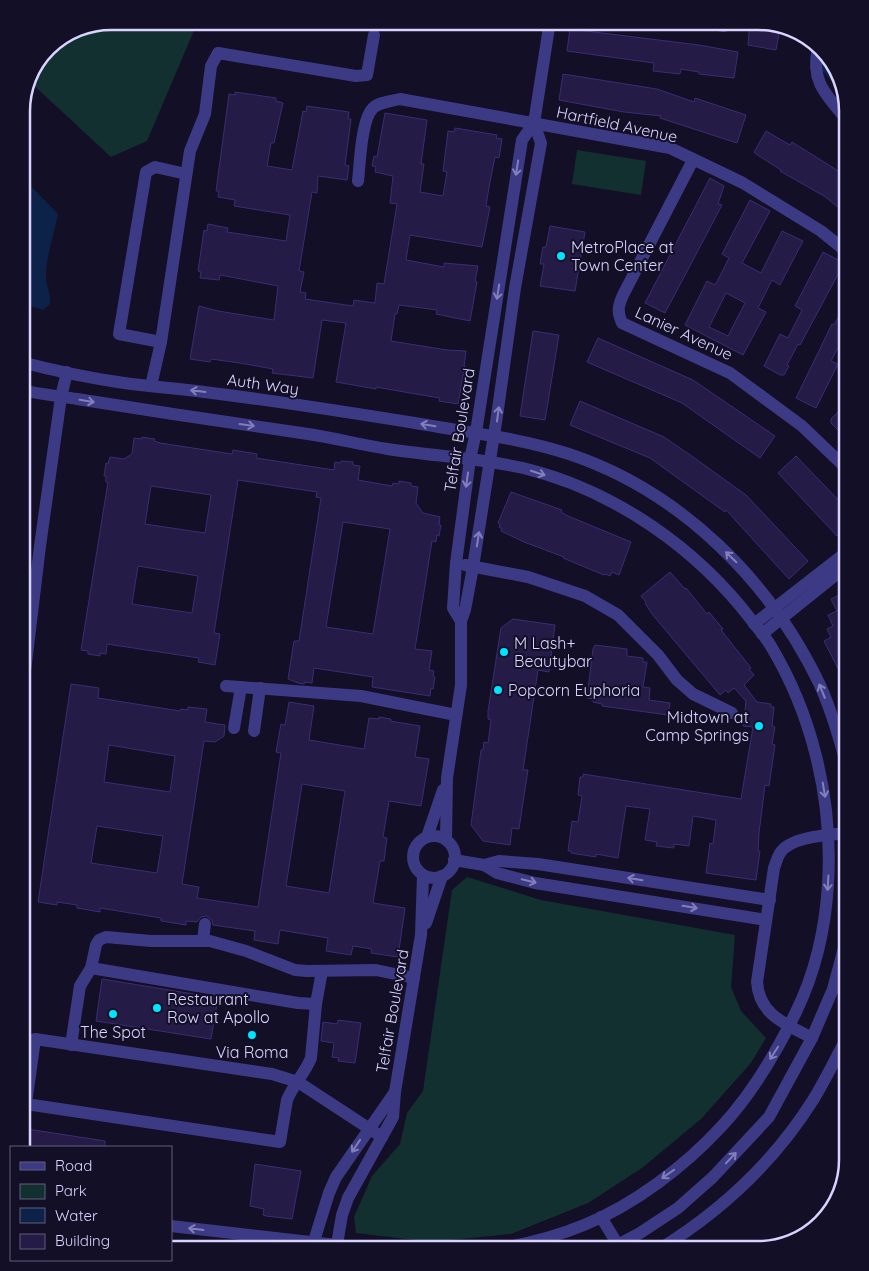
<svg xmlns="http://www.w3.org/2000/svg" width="869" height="1271" font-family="Quicksand,sans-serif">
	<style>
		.green { fill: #12302f }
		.water { fill: #0c2248 }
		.building { fill: #241b47; stroke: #3b2d73; fill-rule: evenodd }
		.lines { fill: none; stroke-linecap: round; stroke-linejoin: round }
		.minor { stroke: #3d3a85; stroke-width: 12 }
		.oneway { stroke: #837fbc }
		.poi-dot { fill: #00e5ff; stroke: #130f26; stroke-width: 2 }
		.labels { text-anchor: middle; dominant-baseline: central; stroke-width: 4; stroke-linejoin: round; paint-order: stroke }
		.street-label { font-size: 16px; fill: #d9d4ff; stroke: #130f26 }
		.poi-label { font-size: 16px; fill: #d9d4ff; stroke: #130f26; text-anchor: start }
		.rim { fill: none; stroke: #d9d4ff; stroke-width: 2.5 }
	</style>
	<rect width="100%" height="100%" fill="#130f26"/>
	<g class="green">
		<path d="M111,21H198L147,141L111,157L28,80L31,71L52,44Z"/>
		<path d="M577,150L646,161L641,195L572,184Z"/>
		<path d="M467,877L541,900L735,935L731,987L741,1011L766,1038L751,1063L701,1119L642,1168L588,1203L511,1234L432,1242L356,1233L354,1217L372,1176L400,1144L407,1113L423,1091L452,890Z"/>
	</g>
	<g class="water">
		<path d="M821,52L836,66L844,95L818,66Z"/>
		<path d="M21,176L58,214C54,234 46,256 46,277C46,286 51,292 50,304L43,310L21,303Z"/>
	</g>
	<g class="building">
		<path d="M750,21H764L780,28L776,50L748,45Z"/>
		<path d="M570,29L699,45L738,52L734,78L699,74V72L681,69L680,74L653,71L654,63L567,51Z"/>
		<path d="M563,74L657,89L694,102L695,98L746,115L737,143L660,118L661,116L624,112L559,100Z"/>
		<path d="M235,92L276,98V101L283,103L274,143H271L267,166L292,170L303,111L306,112L307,106L349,112L348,119H351L345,165L349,166L347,180L318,176L317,193L312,192L299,271L304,272L300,292L306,293L305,299L353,306L354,300L375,303L377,283L384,284L397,204L390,203L393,176L375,172L376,167L372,166L374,156L377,157L385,113L427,120L421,164H424L420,192L443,196L447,172L443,171L448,131L454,132L455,128L497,135L496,138L502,139L499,158L495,157L489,187L486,206L490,207L482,247L410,235L406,260L444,267V263L478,266L475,281L477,282L470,321L436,314L437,310L399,305L397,314H395L391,341L447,350L466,351L464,366H465L458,404L439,401L440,398L410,393L376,387V389L336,382L346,323L322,320L313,378L272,373L273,369L240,363L211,359L210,362L190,359L199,306L218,311L274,320L278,286L220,275L219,280L200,278L201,272L198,271L204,230L207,231L208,224L228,228L227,232L286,241L290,215L234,206L235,200L218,197L219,191H216L229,94L235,95Z"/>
		<path d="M766,131L790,145L792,142L848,177V215L824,196L780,171L781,170L756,154L754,152Z"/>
		<path d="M710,178L724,186L718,204L722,205L665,313L645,303Z"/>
		<path d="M750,200L770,211L742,263L761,273L782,231L803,241L780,285L772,280L758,308L766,312L743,355L685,325L707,281L715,285L721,274L729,258L722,254ZM726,293L745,303L728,336L709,327Z"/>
		<path d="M550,226L585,232L575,291L540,286L544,264H540L543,247H546Z"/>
		<path d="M823,252L844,263L800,345L798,344L787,365L789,366L784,375H780L764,366L780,334L788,338L802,310L795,306Z"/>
		<path d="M848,299V328L831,361L838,364L816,408L796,398L832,324L834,325Z"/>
		<path d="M533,331L559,335L545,420L520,416Z"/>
		<path d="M598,338L693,380L775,436L760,458L682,403L587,362Z"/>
		<path d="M580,401L664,437L693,457L746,495L808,561L789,579L726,510L725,512L650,458L570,425Z"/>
		<path d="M848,402V440L831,423V419Z"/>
		<path d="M142,437L155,439L154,441L160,443L232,454L233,450L257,454L256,458L334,470L335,462L340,463L341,461L353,462V465L360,466L358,480L392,486L393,483L399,484V481L411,483V486L418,487L416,503L423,513L440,517L439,525H441L439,536L437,535L436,542L432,541L415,649L432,651L429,670L434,671L433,676L435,677L433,689L431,688L430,696L372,687L373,677L314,668L312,683L305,682L304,684L298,683L288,679L294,641H299L321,498L316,497L317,492L238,480L214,633L220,634L215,665L198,662L199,658L107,644L106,654L100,653V656L88,654V651L81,650L108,482H106V476H104L106,463L108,464L110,457L124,459L132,454L134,438L142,439ZM151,486L211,495L205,533L145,524ZM343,522L390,529L373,634L326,627ZM138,566L198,576L192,613L132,604Z"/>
		<path d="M796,456L848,510V526L837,536L778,473Z"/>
		<path d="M511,492L562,510L561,512L568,516L631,542L619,575L612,572L610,576L605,574L604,575L563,558L564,557L524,542L501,531L502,529L499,527L500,524L498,523Z"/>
		<path d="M670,572L685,589L686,588L707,614L709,612L723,629L721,630L751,668L749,669L754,675L744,685L757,702L771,704V707H774L772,726L775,727L772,744L775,745L769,786L765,785L759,833L758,851H760L756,880L706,873L710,843L713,844L716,820L693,816L689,846L674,844V848L656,846L657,842L645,840L650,809L626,806L618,858L596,854V857L571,853V851H568L572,821L578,822L582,796L578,795L580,777H583V774L741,799L753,727L743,726L746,701L734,688L728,693L726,690L720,695L652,614L645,603L646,602L641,596Z"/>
		<path d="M848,591V688L824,641L831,637L827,629L833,626L828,615L837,611L831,599Z"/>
		<path d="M513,619L555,625L549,672L538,670L523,770H528L525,789L519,829L512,828L510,845L483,841L471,825L481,750H483L484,742L488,743L491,720L488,719V711L501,628Z"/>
		<path d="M595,645L627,649V656L643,658V662H647L643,687L650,688L649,700L670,703L668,715L602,706V704L593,702V699L587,698L593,649Z"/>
		<path d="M71,684L99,688L98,698L180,711L181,709L188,710V707L207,709L205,722L225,725L224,736L215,742L204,741L182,884L199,887L197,898L258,907L281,753L276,752L281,724L285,725L289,702L314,706L309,740L364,749L369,718L379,719V717L391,719L390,721L420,726L415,757L429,759L421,806L389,801L383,837L387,838L384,861H380L373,903L405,908L398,957L371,953L372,949L353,946L351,955L326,951L328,938L280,930L278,944L254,940L255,931L213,925L212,920L206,916L201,917L197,922L186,921V925L161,921V918L100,908V912L77,908V905L57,902V905L38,902ZM109,745L175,756L170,792L104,782ZM302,784L345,791L329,893L286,886ZM97,826L163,836L157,873L91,863Z"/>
		<path d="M102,979L218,998L211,1039L96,1021Z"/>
		<path d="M338,1020L361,1023L355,1063L338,1061L339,1058L332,1057L334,1043L321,1041L323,1022L337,1024Z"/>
		<path d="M21,1128L105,1141V1147H21Z"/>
		<path d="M255,1164L301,1171L292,1219L266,1216L263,1215L264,1209L250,1206Z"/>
	</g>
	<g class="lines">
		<g class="minor">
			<path d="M694,21L724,26L725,21"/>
			<path d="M818,48C811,78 823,92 842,114"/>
			<path d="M693,160L623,295C618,306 617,312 622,323L730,373L802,426L848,470"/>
			<path d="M358,181C360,164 361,120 373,108C379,102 392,101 400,99L670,148L743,183L821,231L848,253"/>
			<path d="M161,342L119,334L146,172L155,167L186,174"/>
			<path d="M21,362C55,371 90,378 124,383C151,387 178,388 204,392C278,401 353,413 427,425C474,433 523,439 569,454C680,491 770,580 820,685C832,712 840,741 848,770"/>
			<path d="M151,386L161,342L190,151L205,114L211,66L218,53L356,76L367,75L374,35"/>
			<path d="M21,390C40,394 58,396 77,399C109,404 141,409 173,414C218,421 263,427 308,434C335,438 361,445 388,449C433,456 479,458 523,468C614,490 697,548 753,622C760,631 767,639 772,648C791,680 806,717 815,752C837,836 834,934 796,1012C776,1053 752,1094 721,1127C685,1166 634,1205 584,1225C555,1237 522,1245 491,1250"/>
			<path d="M465,565L528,577L585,596L618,615L658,655L677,680L693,694L732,713"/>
			<path d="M461,621L453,608L456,563L470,459L476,432L522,140L534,123L550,21"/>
			<path d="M754,624L848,551"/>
			<path d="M762,634L848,565"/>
			<path d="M226,686L361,696L456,715"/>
			<path d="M21,705L40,546L61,397L67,372"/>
			<path d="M234,728L241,687"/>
			<path d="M254,731L260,688"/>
			<circle cx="434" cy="857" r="21"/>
			<path d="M427,837L443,790"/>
			<path d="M446,840L447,778L461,685V621L465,610L473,567L497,416L515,288L541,143L534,123"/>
			<path d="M454,860L484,865L499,861L538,864L770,900"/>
			<path d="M484,865L497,873L535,883L766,920"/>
			<path d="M426,923L442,876"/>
			<path d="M203,940L205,924"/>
			<path d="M91,968L298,1003L316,1004"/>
			<path d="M322,971L316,1004L311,1058C305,1073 293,1085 287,1100L280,1142L26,1104L35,1039L272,1074L298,1082L382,1137"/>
			<path d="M812,1038C786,1024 759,1015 757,982L774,868C776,863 777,858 780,853C791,836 829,835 848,833"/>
			<path d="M71,1045L80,986L91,968L96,945L99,940L106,937L151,941H210L246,951L295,970L307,971L376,970L414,978"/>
			<path d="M601,1217L618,1245"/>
			<path d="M171,1226L380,1250"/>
			<path d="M317,1249L314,1241L329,1193L336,1177L395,1092"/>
			<path d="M336,1250L342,1215L348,1198L393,1117L395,1092L421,935L423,875"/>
			<path d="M608,1250L640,1233L678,1208L713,1177L769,1117L812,1038L833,989L848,933"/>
			<path d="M658,1250C720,1212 774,1162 813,1100C826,1079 836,1057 848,1036"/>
		</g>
	</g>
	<defs><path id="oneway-shaft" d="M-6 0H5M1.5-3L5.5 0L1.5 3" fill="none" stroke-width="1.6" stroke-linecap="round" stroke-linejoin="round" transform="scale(1.25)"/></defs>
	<g class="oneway">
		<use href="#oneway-shaft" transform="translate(517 168) rotate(99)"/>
		<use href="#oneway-shaft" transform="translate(498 292) rotate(99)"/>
		<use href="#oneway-shaft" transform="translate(198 391) rotate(-173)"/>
		<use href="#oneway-shaft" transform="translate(87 401) rotate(9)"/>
		<use href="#oneway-shaft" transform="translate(498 414) rotate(-82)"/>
		<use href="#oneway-shaft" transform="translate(247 425) rotate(8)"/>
		<use href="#oneway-shaft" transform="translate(428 425) rotate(-171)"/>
		<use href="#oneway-shaft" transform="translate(538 473) rotate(18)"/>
		<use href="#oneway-shaft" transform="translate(467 480) rotate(98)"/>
		<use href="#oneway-shaft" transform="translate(478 539) rotate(-81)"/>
		<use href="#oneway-shaft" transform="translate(731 557) rotate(-136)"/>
		<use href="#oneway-shaft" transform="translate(822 691) rotate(-112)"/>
		<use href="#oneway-shaft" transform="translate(824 790) rotate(80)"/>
		<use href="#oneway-shaft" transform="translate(635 879) rotate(-171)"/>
		<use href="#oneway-shaft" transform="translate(529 881) rotate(13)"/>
		<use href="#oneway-shaft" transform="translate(828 883) rotate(93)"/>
		<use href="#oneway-shaft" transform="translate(690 907) rotate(9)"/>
		<use href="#oneway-shaft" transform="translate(774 1053) rotate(123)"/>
		<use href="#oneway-shaft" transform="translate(356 1146) rotate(124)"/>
		<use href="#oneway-shaft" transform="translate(731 1158) rotate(-46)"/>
		<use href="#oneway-shaft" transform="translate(668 1174) rotate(145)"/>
		<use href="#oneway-shaft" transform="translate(196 1229) rotate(-173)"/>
	</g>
	<g class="poi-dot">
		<circle cx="561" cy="256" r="5"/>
		<circle cx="504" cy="652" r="5"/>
		<circle cx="498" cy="690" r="5"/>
		<circle cx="759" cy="726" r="5"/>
		<circle cx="157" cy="1008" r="5"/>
		<circle cx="113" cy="1014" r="5"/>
		<circle cx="252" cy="1035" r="5"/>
	</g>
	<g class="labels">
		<g class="street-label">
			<text transform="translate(617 124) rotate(12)">Hartfield Avenue</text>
			<text transform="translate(684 333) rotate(25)">Lanier Avenue</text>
			<text transform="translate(263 384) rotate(8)">Auth Way</text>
			<text transform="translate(459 430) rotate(-81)">Telfair Boulevard</text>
			<text transform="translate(392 1011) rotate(-80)">Telfair Boulevard</text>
		</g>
		<g class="poi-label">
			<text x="571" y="247">MetroPlace at<tspan x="571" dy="18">Town Center</tspan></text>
			<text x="514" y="643">M Lash+<tspan x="514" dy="18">Beautybar</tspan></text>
			<text x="508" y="690">Popcorn Euphoria</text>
			<text x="749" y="717" text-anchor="end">Midtown at<tspan x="749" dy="18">Camp Springs</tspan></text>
			<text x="167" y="999">Restaurant<tspan x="167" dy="18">Row at Apollo</tspan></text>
			<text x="113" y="1032" text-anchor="middle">The Spot</text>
			<text x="252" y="1052" text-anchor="middle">Via Roma</text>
		</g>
	</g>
	<path d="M0 0H869V1271H0ZM111 30H758A81 81 0 0 1 839 111V1160A81 81 0 0 1 758 1241H111A81 81 0 0 1 30 1160V111A81 81 0 0 1 111 30Z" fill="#130f26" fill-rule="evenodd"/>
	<path class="rim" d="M111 30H758A81 81 0 0 1 839 111V1160A81 81 0 0 1 758 1241H111A81 81 0 0 1 30 1160V111A81 81 0 0 1 111 30Z"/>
	<rect x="10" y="1146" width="162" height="115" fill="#130f26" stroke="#625e7d"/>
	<rect x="20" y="1162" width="25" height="8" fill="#3d3a85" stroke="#625e7d"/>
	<text x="55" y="1171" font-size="15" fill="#d9d4ff">Road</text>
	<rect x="20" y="1184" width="25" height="15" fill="#12302f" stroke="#625e7d"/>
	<text x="55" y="1196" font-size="15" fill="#d9d4ff">Park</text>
	<rect x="20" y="1208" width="25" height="15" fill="#0c2248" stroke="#625e7d"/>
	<text x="55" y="1221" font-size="15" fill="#d9d4ff">Water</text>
	<rect x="20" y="1234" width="25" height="15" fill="#241b47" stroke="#625e7d"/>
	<text x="55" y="1246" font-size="15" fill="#d9d4ff">Building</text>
</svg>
